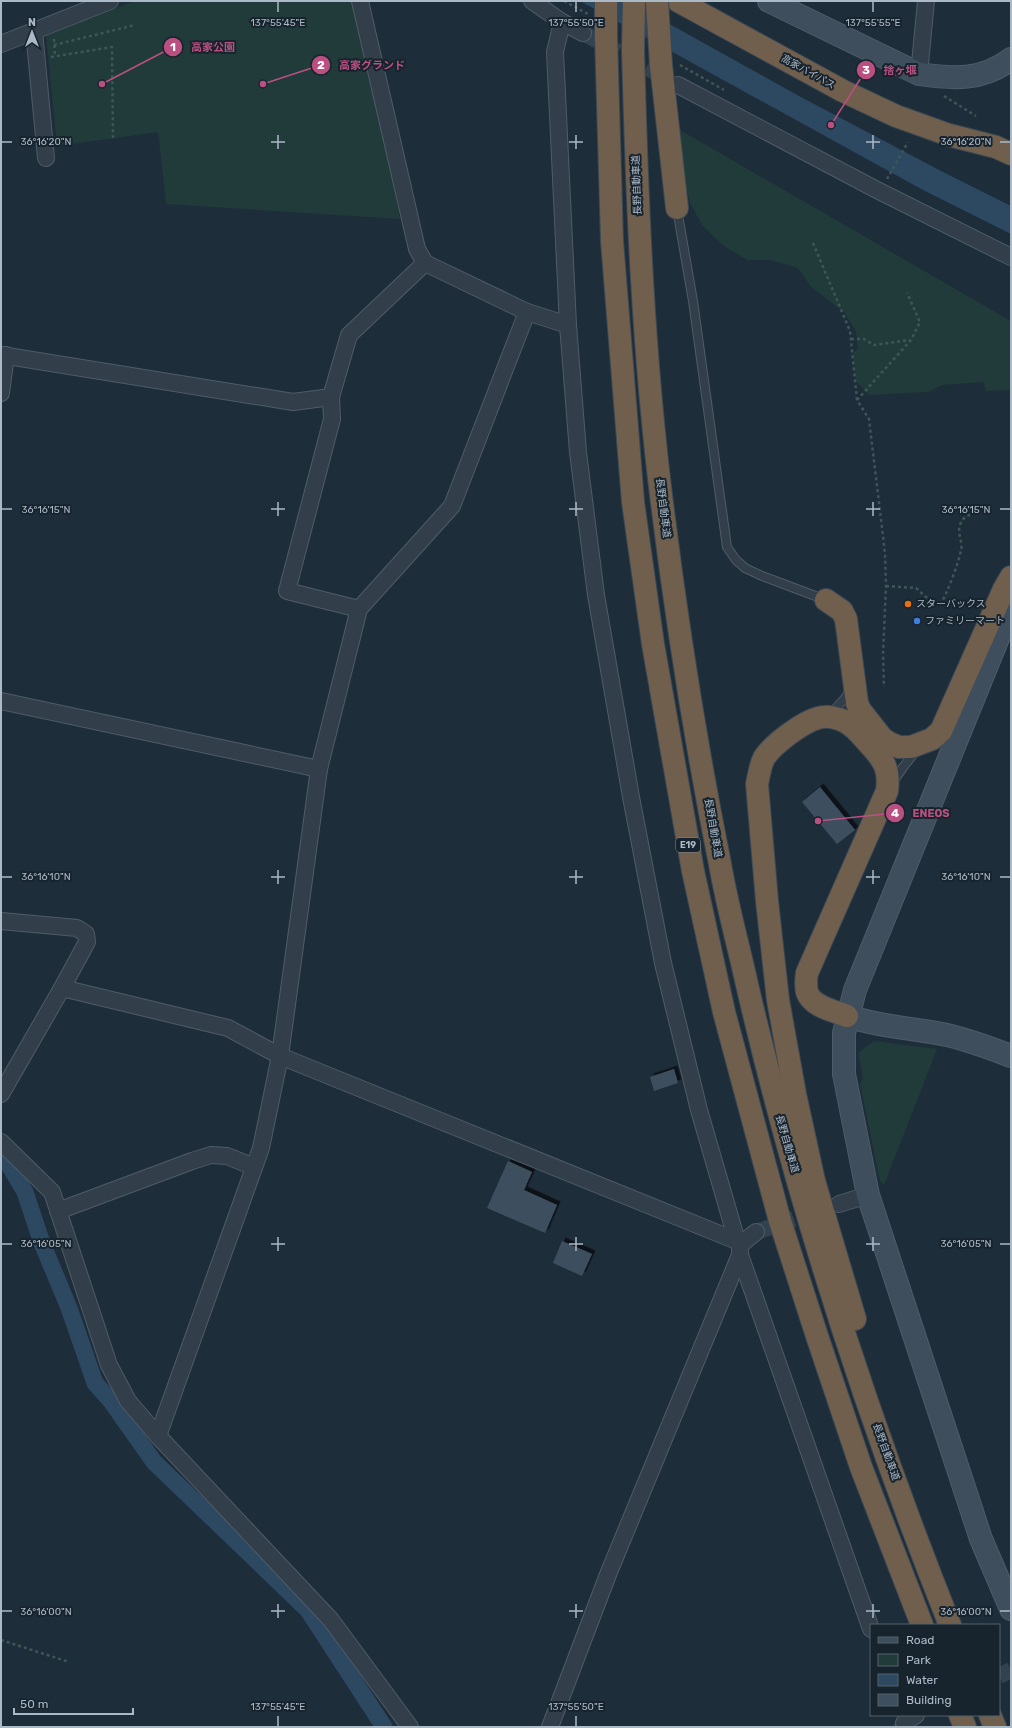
<svg xmlns="http://www.w3.org/2000/svg" width="1012" height="1728" font-family="Rubik,'Noto Sans JP',sans-serif">
	<style>
		.green { fill: #203b3a }
		.water { fill: #2d4961 }
		.lines { fill: none; stroke-linecap: round; stroke-linejoin: round }
		.stream { stroke: #2d4961; stroke-width: 5 }
		.canal { stroke: #2d4961; stroke-width: 17 }
		.building { fill: #3e505f; filter: url(#shadow) }
		.street-tunnel { stroke: #33424f; stroke-width: 16; stroke-dasharray: 16 8; stroke-linecap: butt }
		.lane-casing { stroke: #4f5c68; stroke-width: 10 }
		.street-casing { stroke: #4f5c68; stroke-width: 18 }
		.secondary-casing { stroke: #4f5c68; stroke-width: 24 }
		.highway-casing { stroke: #3c4954; stroke-width: 24 }
		.path { stroke: #3d5757; stroke-width: 2.5; stroke-dasharray: 3 3; stroke-linecap: butt }
		.lane { stroke: #323f4a; stroke-width: 8 }
		.street { stroke: #323f4a; stroke-width: 16 }
		.secondary { stroke: #3f4e5d; stroke-width: 22 }
		.highway { stroke: #715f4e; stroke-width: 22 }
		.highway-bridge-casing { stroke: #3c4954; stroke-width: 24; stroke-linecap: butt }
		.highway-bridge { stroke: #715f4e; stroke-width: 22 }
		.ticks { fill: none; stroke: #acb9c7; stroke-width: 1.5 }
		.food-dot { fill: #e8710a; stroke: #17242e; stroke-width: 1.5 }
		.shop-dot { fill: #3f7fe0; stroke: #17242e; stroke-width: 1.5 }
		.labels { text-anchor: middle; dominant-baseline: central; stroke-width: 4; stroke-linejoin: round; paint-order: stroke }
		.shield { fill: #17242e; stroke: #7f8c99; stroke-width: 1 }
		.shield-label { font-size: 9px; font-weight: bold; fill: #acb9c7 }
		.street-label { font-size: 10px; fill: #acb9c7; stroke: #17242e }
		.poi-label { font-size: 10px; fill: #acb9c7; stroke: #17242e; text-anchor: start }
		.ticks-label { font-size: 10px; text-anchor: middle; fill: #acb9c7; stroke: #17242e; stroke-width: 4; stroke-linejoin: round; paint-order: stroke }
		.leader { fill: none; stroke: #ba5081; stroke-width: 1.5 }
		.callout-dot { fill: #ba5081; stroke: #17242e; stroke-width: 1.5 }
		.mark-label { font-size: 12px; text-anchor: middle; font-weight: bold; fill: #fff }
		.callout-label { font-size: 11px; text-anchor: middle; font-weight: bold; fill: #ba5081; stroke: #17242e; stroke-width: 4; stroke-linejoin: round; paint-order: stroke }
	</style>
	<defs>
		<filter id="shadow"><feDropShadow dx="3.5" dy="-3.5" stdDeviation="0" flood-color="#0009"/></filter>
	</defs>
	<rect width="100%" height="100%" fill="#1e2d3a"/>
	<g class="green">
		<path d="M134,1H353L364,35L400,219L166,204L158,132L57,146L46,35Z"/>
		<path d="M680,130L1011,321V390L986,391L984,382L942,385L928,392L869,395L856,381L853,353L858,348L856,331L844,312L811,287L798,268L771,260H747L724,246L702,225L690,203L685,184Z"/>
		<path d="M874,1041L937,1049L884,1185L880,1181L860,1084L863,1078L858,1053Z"/>
	</g>
	<path class="water" d="M580,1H628L799,96L941,171L1011,206V234L923,190Z"/>
	<g class="lines">
		<path class="stream" d="M896,1726L897,1727"/>
		<path class="canal" d="M1,1159L9,1165L25,1192L42,1243L69,1308L95,1383L111,1401L154,1462L308,1610L384,1727"/>
	</g>
	<g class="building">
		<path d="M820,787L855,830L837,844L802,802Z"/>
		<path d="M674,1069L678,1083L654,1091L650,1077Z"/>
		<path d="M508,1161L532,1172L524,1190L557,1205L545,1233L487,1208Z"/>
		<path d="M562,1241L592,1254L582,1276L553,1263Z"/>
	</g>
	<g class="lines">
		<g class="street-tunnel">
			<path d="M583,33L670,80"/>
			<path d="M756,1232L816,1211"/>
			<path d="M999,1676L1011,1670"/>
		</g>
		<defs>
			<g id="lane">
				<path d="M677,209L693,301L727,547L736,560L745,568L762,576L826,600"/>
				<path d="M830,715L846,697L850,690"/>
				<path d="M892,783L904,766L916,751"/>
			</g>
			<g id="street">
				<path d="M360,1L417,249L425,263L527,312L568,325"/>
				<path d="M532,1L562,22L555,52L568,325L578,452L596,595L631,797L663,963L699,1110L737,1241L740,1245V1255L871,1629"/>
				<path d="M562,22L583,33"/>
				<path d="M34,31L46,158"/>
				<path d="M1,44L110,1"/>
				<path d="M919,74L926,1"/>
				<path d="M678,85L877,190L1011,257"/>
				<path d="M1,355L293,402L331,397"/>
				<path d="M1,393L6,355"/>
				<path d="M359,609L287,591L332,419L331,397L349,335L425,263"/>
				<path d="M1,701L319,769"/>
				<path d="M1,921L77,928L86,934L87,942L62,988"/>
				<path d="M1,1094L62,988L228,1028L280,1056L737,1241"/>
				<path d="M1,1142L52,1192L109,1365L128,1401L158,1436L331,1620L410,1727"/>
				<path d="M839,1204L868,1195"/>
				<path d="M58,1211L192,1161L211,1155L227,1156L254,1167"/>
				<path d="M740,1245L756,1232"/>
				<path d="M158,1436L261,1148L280,1056L319,769L359,609L452,506L527,312"/>
				<path d="M904,1723L916,1715"/>
				<path d="M550,1727L609,1572L740,1255"/>
			</g>
			<g id="secondary">
				<path d="M769,1L919,74C953,79 982,81 1011,59"/>
				<path d="M1011,606L855,990L844,1033V1074L868,1195L981,1539L1011,1609"/>
				<path d="M847,1016C880,1027 913,1028 947,1035C969,1040 990,1048 1011,1056"/>
			</g>
			<g id="highway">
				<path d="M678,1L843,91L896,116L949,135L996,147L1011,154"/>
				<path d="M606,36L612,241L633,502L653,644L693,871L724,1012L780,1221L817,1336L861,1467L922,1625"/>
				<path d="M633,50C637,201 643,353 662,503C677,624 696,745 720,864C726,899 735,933 743,967C794,1192 865,1412 950,1625"/>
				<path d="M661,65L677,208"/>
				<path d="M826,600L842,611L846,619L857,703L860,710L882,738L889,743L899,747H911L932,739L941,731L1004,589L1011,577"/>
				<path d="M847,1016C835,1011 812,1007 807,992C806,987 806,979 807,973L887,791C890,769 884,760 869,744C861,735 852,723 839,719C833,717 825,716 818,718C803,722 773,744 764,758C760,766 759,775 757,784L767,901L778,1000L795,1094L814,1181L855,1319"/>
				<path d="M960,1715L965,1727"/>
				<path d="M990,1715L995,1727"/>
			</g>
		</defs>
		<use href="#lane" class="lane-casing"/>
		<use href="#street" class="street-casing"/>
		<use href="#secondary" class="secondary-casing"/>
		<use href="#highway" class="highway-casing"/>
		<g class="path">
			<path d="M564,1L588,14"/>
			<path d="M54,39L55,56"/>
			<path d="M54,45L135,25"/>
			<path d="M51,57L112,47L113,138"/>
			<path d="M680,65L724,90"/>
			<path d="M944,96L976,116"/>
			<path d="M887,179L908,142"/>
			<path d="M813,243L850,331L857,400L869,419L885,553L886,586L883,654L884,687"/>
			<path d="M851,339H864L874,345L910,340"/>
			<path d="M857,400L911,340L920,322L907,293"/>
			<path d="M886,586L916,588L926,597L940,605C947,594 959,562 961,550C963,542 957,533 960,525C962,517 969,515 976,512"/>
			<path d="M1,1640L69,1662"/>
		</g>
		<use href="#lane" class="lane"/>
		<use href="#street" class="street"/>
		<use href="#secondary" class="secondary"/>
		<use href="#highway" class="highway"/>
		<defs>
			<g id="highway-bridge">
				<path d="M657,1L661,65"/>
				<path d="M606,36V1"/>
				<path d="M633,50L634,1"/>
			</g>
		</defs>
		<use href="#highway-bridge" class="highway-bridge-casing"/>
		<use href="#highway-bridge" class="highway-bridge"/>
	</g>
	<path class="ticks" d="M278,2V12M576,2V12M873,2V12M278,135V149M576,135V149M873,135V149M2,142H12M271,142H285M569,142H583M866,142H880M1000,142H1010M278,502V516M576,502V516M873,502V516M2,509H12M271,509H285M569,509H583M866,509H880M1000,509H1010M278,870V884M576,870V884M873,870V884M2,877H12M271,877H285M569,877H583M866,877H880M1000,877H1010M278,1237V1251M576,1237V1251M873,1237V1251M2,1244H12M271,1244H285M569,1244H583M866,1244H880M1000,1244H1010M278,1604V1618M576,1604V1618M873,1604V1618M2,1611H12M271,1611H285M569,1611H583M866,1611H880M1000,1611H1010M278,1716V1726M576,1716V1726"/>
	<circle class="food-dot" cx="908" cy="604" r="4"/>
	<circle class="shop-dot" cx="917" cy="621" r="4"/>
	<g class="labels">
		<rect class="shield" x="676" y="838" width="24" height="14" rx="3"/>
		<g class="shield-label">
			<text x="688" y="845">E19</text>
		</g>
		<g class="street-label">
			<text transform="translate(808 72) rotate(29)">高家バイパス</text>
			<text transform="translate(637 185) rotate(-92)">長野自動車道</text>
			<text transform="translate(663 508) rotate(83)">長野自動車道</text>
			<text transform="translate(713 828) rotate(80)">長野自動車道</text>
			<text transform="translate(787 1144) rotate(74)">長野自動車道</text>
			<text transform="translate(886 1452) rotate(70)">長野自動車道</text>
		</g>
		<g class="poi-label">
			<text x="916" y="604">スターバックス</text>
			<text x="925" y="621">ファミリーマート</text>
		</g>
	</g>
	<g class="ticks-label">
		<text x="278" y="26">137°55'45"E</text>
		<text x="576" y="26">137°55'50"E</text>
		<text x="873" y="26">137°55'55"E</text>
		<text x="46" y="145">36°16'20"N</text>
		<text x="966" y="145">36°16'20"N</text>
		<text x="46" y="513">36°16'15"N</text>
		<text x="966" y="513">36°16'15"N</text>
		<text x="46" y="880">36°16'10"N</text>
		<text x="966" y="880">36°16'10"N</text>
		<text x="46" y="1247">36°16'05"N</text>
		<text x="966" y="1247">36°16'05"N</text>
		<text x="46" y="1615">36°16'00"N</text>
		<text x="966" y="1615">36°16'00"N</text>
		<text x="278" y="1710">137°55'45"E</text>
		<text x="576" y="1710">137°55'50"E</text>
	</g>
	<path class="leader" d="M102 84L173 47M263 84L321 65M831 125L866 70M818 821L895 813"/>
	<g class="callout-dot">
		<circle cx="102" cy="84" r="4"/>
		<circle cx="263" cy="84" r="4"/>
		<circle cx="831" cy="125" r="4"/>
		<circle cx="818" cy="821" r="4"/>
		<circle cx="173" cy="47" r="10"/>
		<circle cx="321" cy="65" r="10"/>
		<circle cx="866" cy="70" r="10"/>
		<circle cx="895" cy="813" r="10"/>
	</g>
	<g class="mark-label">
		<text x="173" y="51">1</text>
		<text x="321" y="69">2</text>
		<text x="866" y="74">3</text>
		<text x="895" y="817">4</text>
	</g>
	<g class="callout-label">
		<text x="213" y="51">高家公園</text>
		<text x="372" y="69">高家グランド</text>
		<text x="900" y="74">捨ヶ堰</text>
		<text x="931" y="817">ENEOS</text>
	</g>
	<rect width="1012" height="1728" fill="none" stroke="#acb9c7" stroke-width="4"/>
	<rect x="870" y="1624" width="130" height="92" fill="#17242e" stroke="#53606b"/>
	<rect x="878" y="1637" width="20" height="6" fill="#3f4e5d" stroke="#53606b"/>
	<text x="906" y="1644" font-size="12" fill="#acb9c7">Road</text>
	<rect x="878" y="1654" width="20" height="12" fill="#203b3a" stroke="#53606b"/>
	<text x="906" y="1664" font-size="12" fill="#acb9c7">Park</text>
	<rect x="878" y="1674" width="20" height="12" fill="#2d4961" stroke="#53606b"/>
	<text x="906" y="1684" font-size="12" fill="#acb9c7">Water</text>
	<rect x="878" y="1694" width="20" height="12" fill="#3e505f" stroke="#53606b"/>
	<text x="906" y="1704" font-size="12" fill="#acb9c7">Building</text>
	<g transform="translate(32 32)" stroke="#17242e" stroke-width="3" paint-order="stroke">
	<path d="M0-3L7 15L0 10L-7 15Z" fill="#acb9c7"/>
	<text y="-6" font-size="11" font-weight="bold" text-anchor="middle" fill="#acb9c7">N</text>
	</g>
	<path d="M14 1708v6h119v-6" fill="none" stroke="#acb9c7" stroke-width="2"/>
	<text x="20" y="1708" font-size="12" fill="#acb9c7" stroke="#17242e" stroke-width="3" paint-order="stroke">50 m</text>
</svg>
